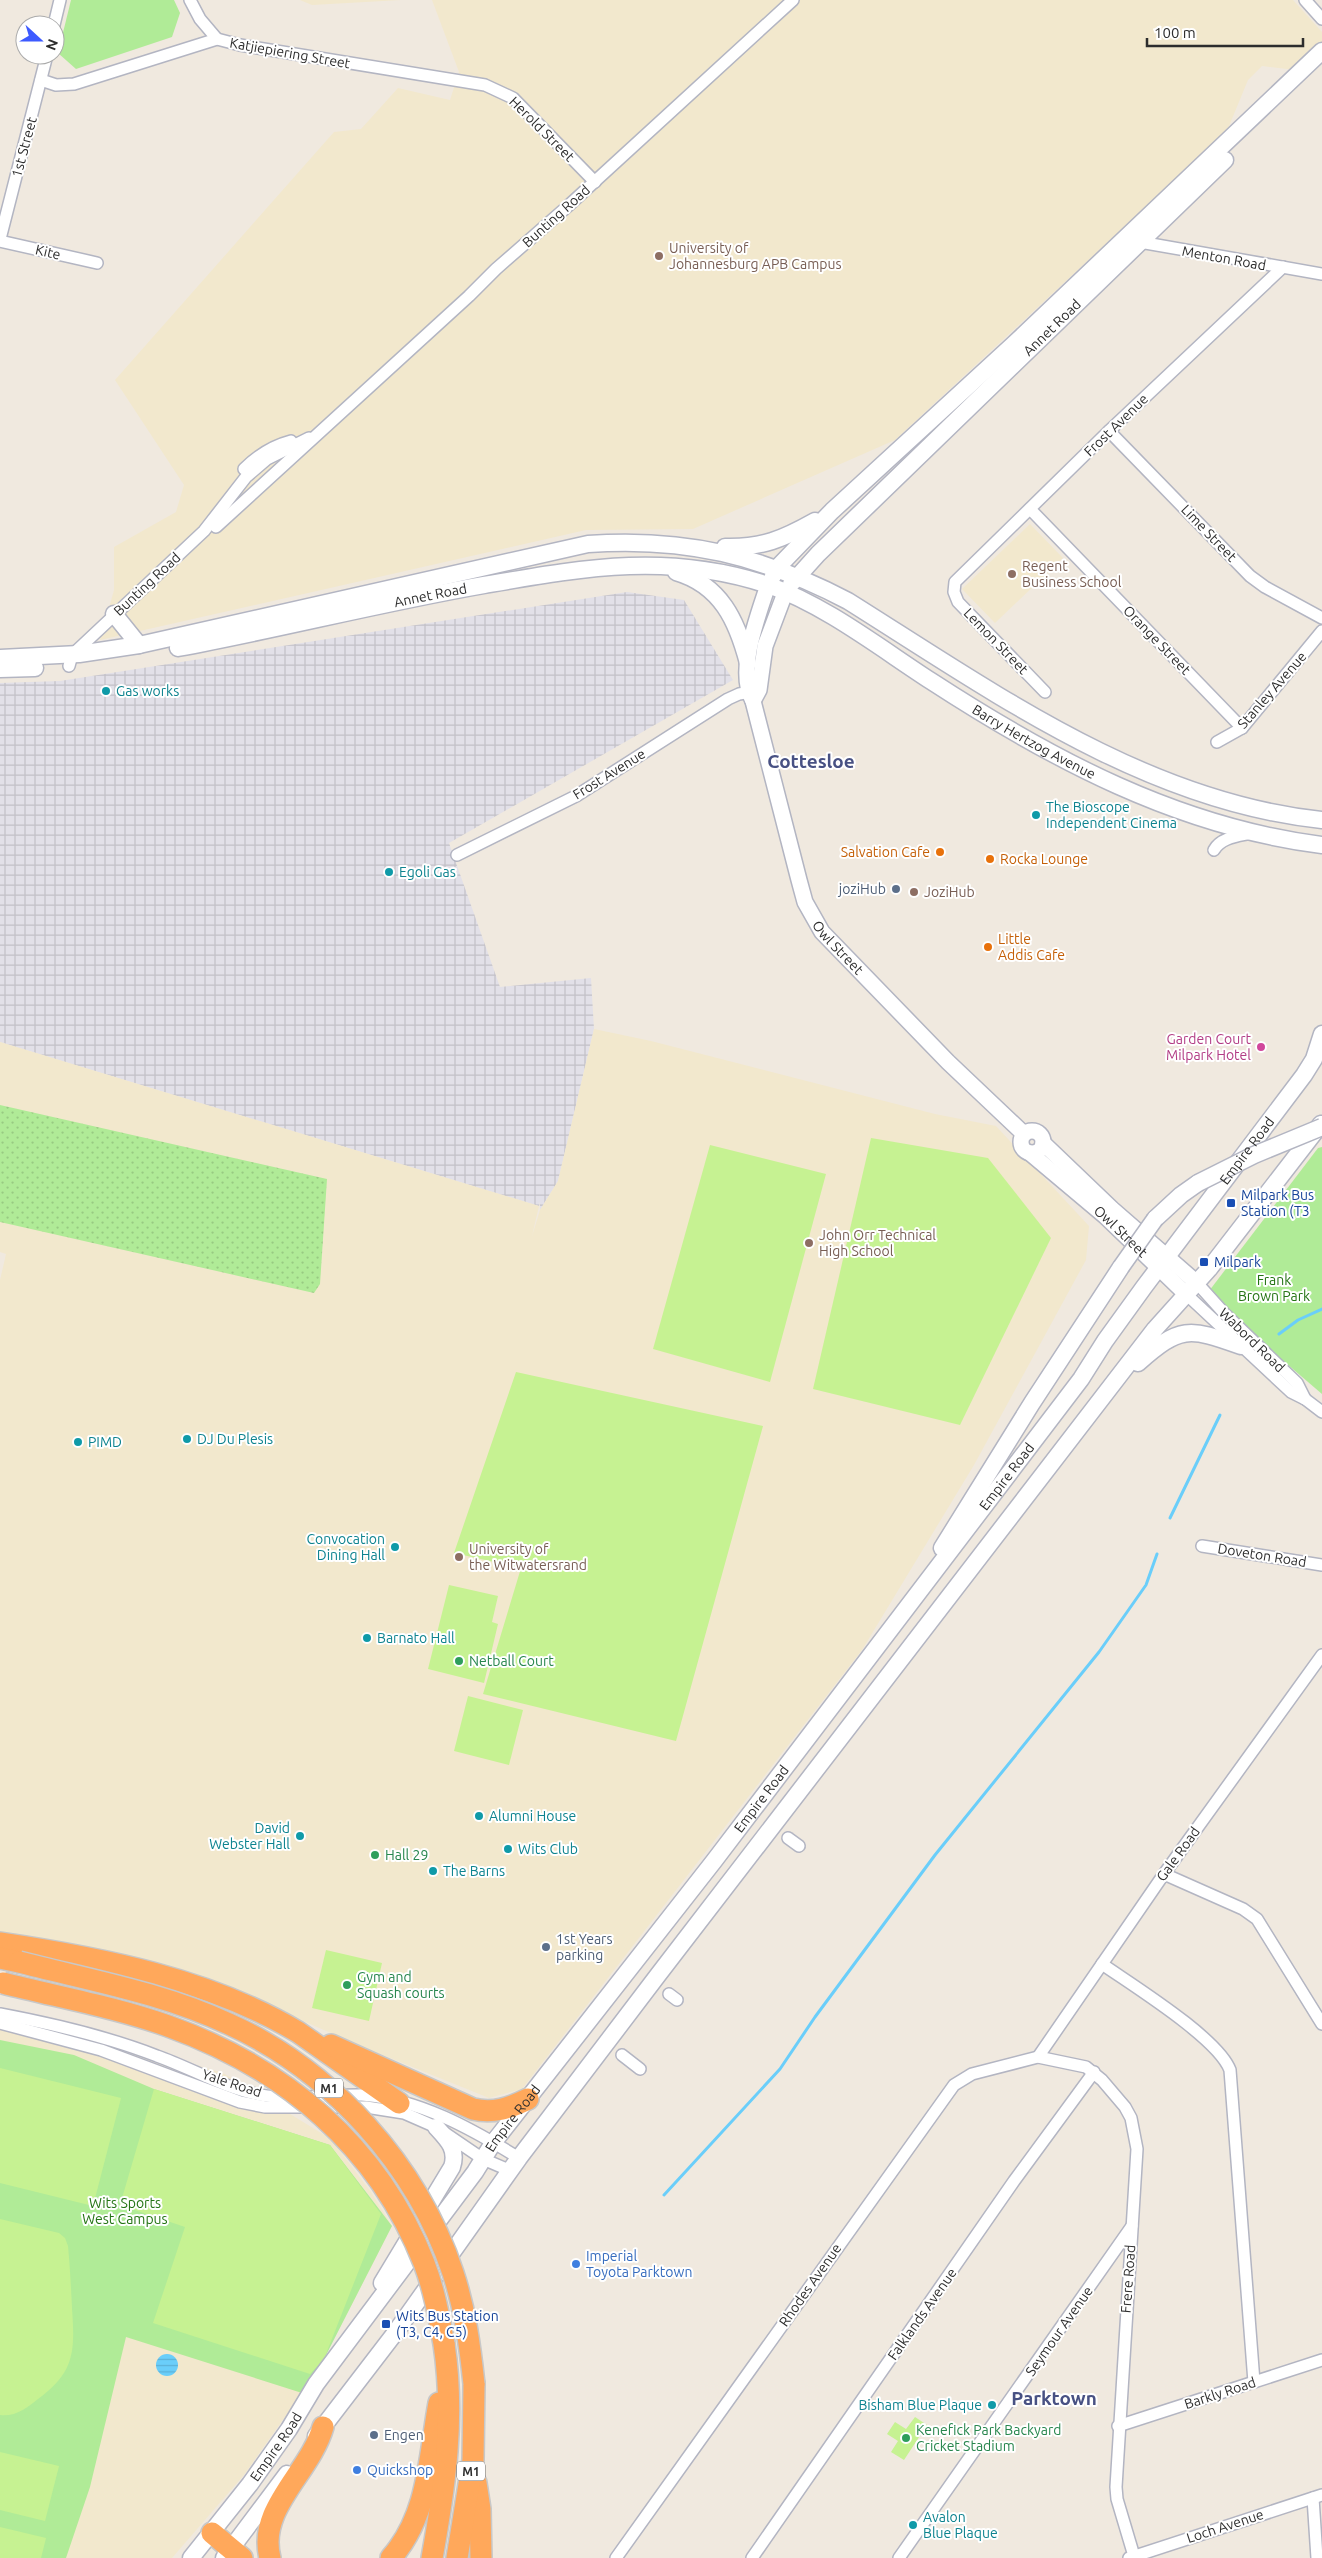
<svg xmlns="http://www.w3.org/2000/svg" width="1322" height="2558" font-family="Ubuntu,sans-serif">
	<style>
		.industrial { fill: url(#industrial-grid) }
		.education { fill: #f2e8cd }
		.grass { fill: url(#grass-dots) }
		.park { fill: #b0eb97 }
		.pitch { fill: #c6f292 }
		.water { fill: url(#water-rules) }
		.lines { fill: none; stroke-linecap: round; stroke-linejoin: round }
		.stream { stroke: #6acefa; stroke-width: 3 }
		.minor-casing { stroke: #b3b5c2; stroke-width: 14 }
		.tertiary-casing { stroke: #b3b5c2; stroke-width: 18 }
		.secondary-casing { stroke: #b3b5c2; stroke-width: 19 }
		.motorway-casing { stroke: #c8c8c8; stroke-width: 24 }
		.minor { stroke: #fff; stroke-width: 11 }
		.tertiary { stroke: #fff; stroke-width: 15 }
		.secondary { stroke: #fff; stroke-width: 16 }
		.motorway { stroke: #ffa85b; stroke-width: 21 }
		.secondary-bridge-casing { stroke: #b3b5c2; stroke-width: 19; stroke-linecap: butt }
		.motorway-bridge-casing { stroke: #c8c8c8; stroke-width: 24; stroke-linecap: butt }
		.secondary-bridge { stroke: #fff; stroke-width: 16 }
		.motorway-bridge { stroke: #ffa85b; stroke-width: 21 }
		.education-dot { fill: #8d6e63; stroke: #fff; stroke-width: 2 }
		.culture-dot { fill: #0f9aa8; stroke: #fff; stroke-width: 2 }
		.food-dot { fill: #e8710a; stroke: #fff; stroke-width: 2 }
		.service-dot { fill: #5c6f8a; stroke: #fff; stroke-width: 2 }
		.hotel-dot { fill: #d1479c; stroke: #fff; stroke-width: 2 }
		.transit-dot { fill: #1a4fb4; stroke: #fff; stroke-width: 2 }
		.leisure-dot { fill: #2e9e5b; stroke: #fff; stroke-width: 2 }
		.shop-dot { fill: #3f7fe0; stroke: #fff; stroke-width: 2 }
		.labels { text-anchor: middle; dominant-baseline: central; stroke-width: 4; stroke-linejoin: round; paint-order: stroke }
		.shield { fill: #fff; stroke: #6c6c6c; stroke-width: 1 }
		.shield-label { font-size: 12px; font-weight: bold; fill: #2d2d2d }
		.street-label { font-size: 14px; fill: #2d2d2d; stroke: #fff }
		.education-label { font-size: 14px; fill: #785e54; stroke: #fff; text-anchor: start }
		.culture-label { font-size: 14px; fill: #0d838f; stroke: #fff; text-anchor: start }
		.food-label { font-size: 14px; fill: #c56008; stroke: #fff; text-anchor: start }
		.service-label { font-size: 14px; fill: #4e5e75; stroke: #fff; text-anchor: start }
		.hotel-label { font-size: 14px; fill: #b23c85; stroke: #fff; text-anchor: end }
		.transit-label { font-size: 14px; fill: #164399; stroke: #fff; text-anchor: start }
		.park-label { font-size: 14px; fill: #247414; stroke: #fff }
		.leisure-label { font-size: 14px; fill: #27864d; stroke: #fff; text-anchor: start }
		.shop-label { font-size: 14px; fill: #366cbe; stroke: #fff; text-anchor: start }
		.district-label { font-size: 19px; font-weight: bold; fill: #485183; stroke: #fff }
	</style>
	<defs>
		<pattern id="industrial-grid" width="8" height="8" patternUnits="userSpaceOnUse" patternTransform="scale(1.25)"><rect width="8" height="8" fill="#e2e0e8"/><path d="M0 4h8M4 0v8" fill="none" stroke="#c2c0c7"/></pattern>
		<pattern id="grass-dots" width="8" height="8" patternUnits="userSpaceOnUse" patternTransform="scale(1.25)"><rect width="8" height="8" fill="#b0eb97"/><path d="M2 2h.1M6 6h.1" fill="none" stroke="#98ca82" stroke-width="1.8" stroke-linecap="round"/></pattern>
		<pattern id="water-rules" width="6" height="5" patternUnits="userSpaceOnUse" patternTransform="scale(1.25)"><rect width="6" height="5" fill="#6acefa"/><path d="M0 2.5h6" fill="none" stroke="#5cb1d7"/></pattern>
	</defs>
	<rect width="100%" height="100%" fill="#f0e9df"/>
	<path class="industrial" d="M627,592L684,600L733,680L449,843L500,987L591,978L594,1029L558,1181L540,1210V1202L539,1206L0,1042V683L60,681Z"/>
	<g class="education">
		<path d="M300,0H401L312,5Z"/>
		<path d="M432,0H1293L1322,32V46L1296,70L1262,66L1248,80L1227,131L895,440L693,529L586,530L100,640L114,590V547L176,512L184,485L115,380L334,132L361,129L398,88L450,100L459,72Z"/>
		<path d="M1030,524L1063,558L995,623L962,589Z"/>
		<path d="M594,1029L651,1041L935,1114L996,1126L1089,1226L1086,1260L974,1465L862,1650L522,2089L489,2098L363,2047L195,1974L0,1939V1280L6,1254L0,1252V1042L539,1206L532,1236L540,1210L558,1181Z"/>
		<path d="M0,2007L223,2073L331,2139L371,2192L392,2226L324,2359L302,2393L244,2475L172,2558H0Z"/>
	</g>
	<path class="grass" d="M0,1105L327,1179L320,1284L314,1293L0,1222Z"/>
	<g class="park">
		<path d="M71,0H174L180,13L172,37L76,69L58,53Z"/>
		<path d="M1322,1147V1394L1206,1295L1318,1148Z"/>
		<path d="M0,2040L74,2055L154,2089L330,2145L392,2226L324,2359L302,2393L126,2337L90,2487L66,2558H0Z"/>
	</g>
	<g class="pitch">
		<path d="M871,1138L988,1158L1051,1238L960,1425L813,1389Z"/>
		<path d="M710,1145L826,1174L770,1382L653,1349Z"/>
		<path d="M516,1372L763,1426L676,1741L483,1694L521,1568L454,1553Z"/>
		<path d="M449,1585L498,1596L492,1622L498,1624L484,1683L428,1669Z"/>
		<path d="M468,1696L523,1710L509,1765L454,1751Z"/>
		<path d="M326,1950L382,1963L369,2021L312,2008Z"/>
		<path d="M0,2068L121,2098L93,2206L0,2183Z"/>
		<path d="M154,2089L330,2145L381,2214L324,2359L310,2374L153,2323L185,2227L120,2205Z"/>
		<path d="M0,2219L59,2233L65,2238L68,2246C70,2267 71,2287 72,2308C75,2351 75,2372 38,2399C27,2408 15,2417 0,2415Z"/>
		<path d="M915,2417L927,2425L904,2460L891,2452L898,2441L887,2434L895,2422L906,2429Z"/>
		<path d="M0,2452L59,2466L45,2521L0,2510Z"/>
		<path d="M0,2527L46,2538L41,2558H0Z"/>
	</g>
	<circle class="water" cx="167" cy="2365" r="11"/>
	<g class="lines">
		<g class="stream">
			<path d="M1279,1334L1298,1320L1322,1309"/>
			<path d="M1170,1518L1220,1415"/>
			<path d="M664,2195L780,2069L815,2017L935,1855L1099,1652L1146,1585L1157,1554"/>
		</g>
		<defs>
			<g id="minor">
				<path d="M190,0L200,19L217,39"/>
				<path d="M1305,0L1322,19"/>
				<path d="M54,25L60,0"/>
				<path d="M41,80L56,85L74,84L217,39L240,45L485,85L513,98L595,182"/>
				<path d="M0,239L47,55"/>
				<path d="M0,241L97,263"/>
				<path d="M1134,241L1322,274"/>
				<path d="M1109,431L1250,576L1265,587L1322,618"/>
				<path d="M244,469C258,455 272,446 291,441"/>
				<path d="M1030,509L1242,728"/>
				<path d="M216,527L469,296L496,269L568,206L793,0"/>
				<path d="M69,666L72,655L204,531L246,477L267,459L309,438"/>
				<path d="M1045,692L958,602L954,592L955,582L1109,431L1283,267"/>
				<path d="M1217,742L1242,728L1322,631"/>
				<path d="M1214,850C1221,837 1239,836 1252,833"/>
				<path d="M457,855L576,796L728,699L739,694L757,691"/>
				<path d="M1197,1283L1224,1313L1297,1383L1305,1399"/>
				<path d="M1186,1294L1291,1392L1305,1399L1322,1412"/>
				<path d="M1202,1546L1322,1565"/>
				<path d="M788,1838L799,1846"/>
				<path d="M1164,1874L1243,1909L1257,1919L1322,2024"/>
				<path d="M1102,1964C1132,1985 1218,2038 1230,2070L1254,2382"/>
				<path d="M669,1994L677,2000"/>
				<path d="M0,2014C53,2024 106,2036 157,2056C191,2068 224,2088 260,2095C293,2101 329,2094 362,2095C419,2099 472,2129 519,2158"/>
				<path d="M0,2023L101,2050L240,2102L265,2107H366L404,2113L436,2127L483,2159L511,2171"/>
				<path d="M622,2055L640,2069"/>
				<path d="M1038,2057L1164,1874L1322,1655"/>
				<path d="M1118,2426L1322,2360"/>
				<path d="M1313,2498L1317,2558"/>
				<path d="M616,2558L954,2085L972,2074L1038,2057L1086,2067L1102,2080L1125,2107L1131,2118L1137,2149L1116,2487L1117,2499L1134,2556"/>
				<path d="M752,2558L1014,2181L1094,2072"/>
				<path d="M899,2558L1132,2226"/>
				<path d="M1129,2558L1322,2495"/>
			</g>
			<g id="tertiary">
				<path id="s1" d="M768,585C758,616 736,671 753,701L799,880L805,902L822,932L948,1062L1024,1134"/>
				<path d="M753,701L759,690L765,646L785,593"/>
				<circle cx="1032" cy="1142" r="11"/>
				<path d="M1043,1143L1112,1209L1197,1283"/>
				<path id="s2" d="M1030,1153L1105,1216L1186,1294"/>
			</g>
			<g id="secondary">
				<path d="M725,547C762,548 783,539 815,521"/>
				<path d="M676,572C721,585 737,621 748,663"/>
				<path d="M773,576L776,569L832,511L1014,344L1322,51"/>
				<path id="s3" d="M791,584L818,554L1225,160"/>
				<path d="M114,614L139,645"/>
				<path id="s4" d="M178,648C280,629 381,603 484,585C583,568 668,552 768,585C825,605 880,648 931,681C1051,759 1178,827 1322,845"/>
				<path d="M0,658L79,654L139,645L588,544C685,537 762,556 848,601C993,692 1146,802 1322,820"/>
				<path d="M0,669L35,668"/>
				<path d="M1155,1219L1181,1195L1198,1183"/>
				<path d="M1138,1363C1180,1326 1188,1327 1241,1346"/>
				<path d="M942,1548L1032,1403L1121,1267"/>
				<path d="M382,2283L452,2167C458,2149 447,2139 436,2127"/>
				<path d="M316,2436L395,2333L519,2158L658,1975L1155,1329L1209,1269L1321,1124"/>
				<path id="s5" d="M191,2558L250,2484L289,2429L316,2384L475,2172L493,2143L714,1861L1081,1379L1105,1341L1144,1287L1304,1075L1314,1059L1322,1034"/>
				<path d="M224,2558L287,2474"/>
			</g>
			<g id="motorway">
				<path d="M0,1943C101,1958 209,1979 298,2032L399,2103"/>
				<path d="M0,1958L19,1962"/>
				<path d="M331,2045L473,2109C493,2114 510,2108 528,2099"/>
				<path d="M476,2483L480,2509L481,2558"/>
				<path d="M212,2533L242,2558"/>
				<path d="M270,2558C257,2508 310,2473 323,2427"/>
				<path d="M391,2558C429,2515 429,2457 439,2403"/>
				<path d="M432,2558C445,2486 455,2417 444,2344"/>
				<path d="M457,2558L473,2460L474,2384"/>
			</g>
		</defs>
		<use href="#minor" class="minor-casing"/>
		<use href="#tertiary" class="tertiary-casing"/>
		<use href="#secondary" class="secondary-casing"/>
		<use href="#motorway" class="motorway-casing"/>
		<use href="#minor" class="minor"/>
		<use href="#tertiary" class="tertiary"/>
		<use href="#secondary" class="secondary"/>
		<use href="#motorway" class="motorway"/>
		<defs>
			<g id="secondary-bridge">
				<path d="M1198,1183L1254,1155L1322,1127"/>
				<path d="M1121,1267L1155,1219"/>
			</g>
			<g id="motorway-bridge">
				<path d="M19,1962C89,1980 163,1993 229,2024C332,2071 417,2165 453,2273C465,2309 470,2346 474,2384"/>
				<path d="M3,1983C58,1997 115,2007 168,2026C285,2068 378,2146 424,2263C434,2289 439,2317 444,2344"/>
			</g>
		</defs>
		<use href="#secondary-bridge" class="secondary-bridge-casing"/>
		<use href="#motorway-bridge" class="motorway-bridge-casing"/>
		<use href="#secondary-bridge" class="secondary-bridge"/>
		<use href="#motorway-bridge" class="motorway-bridge"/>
	</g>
	<g class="education-dot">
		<circle cx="659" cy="256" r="5"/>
		<circle cx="1012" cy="574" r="5"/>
		<circle cx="914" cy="892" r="5"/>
		<circle cx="809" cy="1243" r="5"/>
		<circle cx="459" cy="1557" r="5"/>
	</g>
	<g class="culture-dot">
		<circle cx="106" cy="691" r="5"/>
		<circle cx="1036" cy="815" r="5"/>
		<circle cx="389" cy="872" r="5"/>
		<circle cx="187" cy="1439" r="5"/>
		<circle cx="78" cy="1442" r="5"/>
		<circle cx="395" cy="1547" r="5"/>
		<circle cx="367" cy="1638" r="5"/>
		<circle cx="479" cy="1816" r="5"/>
		<circle cx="300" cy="1836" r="5"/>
		<circle cx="508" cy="1849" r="5"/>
		<circle cx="433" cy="1871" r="5"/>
		<circle cx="992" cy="2405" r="5"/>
		<circle cx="913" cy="2525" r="5"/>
	</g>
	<g class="food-dot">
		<circle cx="940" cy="852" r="5"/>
		<circle cx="990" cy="859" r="5"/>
		<circle cx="988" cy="947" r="5"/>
	</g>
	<g class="service-dot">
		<circle cx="896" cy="889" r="5"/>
		<circle cx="546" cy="1947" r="5"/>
		<circle cx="374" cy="2435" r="5"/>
	</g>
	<circle class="hotel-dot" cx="1261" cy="1047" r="5"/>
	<g class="transit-dot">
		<rect x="1226" y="1198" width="10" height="10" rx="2.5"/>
		<rect x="1199" y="1257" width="10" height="10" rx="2.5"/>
		<rect x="381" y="2319" width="10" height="10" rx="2.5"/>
	</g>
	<g class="leisure-dot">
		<circle cx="459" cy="1661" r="5"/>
		<circle cx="375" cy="1855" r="5"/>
		<circle cx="347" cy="1985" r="5"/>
		<circle cx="906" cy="2438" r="5"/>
	</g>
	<g class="shop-dot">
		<circle cx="576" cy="2264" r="5"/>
		<circle cx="357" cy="2470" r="5"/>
	</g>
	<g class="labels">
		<g class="shield">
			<rect x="315" y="2078.5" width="28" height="19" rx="4"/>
			<rect x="457" y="2461.5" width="28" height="19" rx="4"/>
		</g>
		<g class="shield-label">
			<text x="329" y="2088">M1</text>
			<text x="471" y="2471">M1</text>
		</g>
		<g class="street-label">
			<text transform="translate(290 53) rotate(10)">Katjiepiering Street</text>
			<text transform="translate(542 129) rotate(45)">Herold Street</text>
			<text transform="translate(24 147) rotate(-75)">1st Street</text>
			<text transform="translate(556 216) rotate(-42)">Bunting Road</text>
			<text transform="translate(48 252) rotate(13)">Kite</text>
			<text transform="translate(1224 258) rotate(10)">Menton Road</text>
			<text stroke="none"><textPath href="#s3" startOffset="366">Annet Road</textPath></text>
			<text transform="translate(1116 425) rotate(-44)">Frost Avenue</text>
			<text transform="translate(1209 533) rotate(46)">Lime Street</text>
			<text transform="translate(147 584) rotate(-43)">Bunting Road</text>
			<text stroke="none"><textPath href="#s4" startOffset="258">Annet Road</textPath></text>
			<text transform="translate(1157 640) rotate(46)">Orange Street</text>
			<text transform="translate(996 641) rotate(46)">Lemon Street</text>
			<text transform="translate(1272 690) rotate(-49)">Stanley Avenue</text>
			<text stroke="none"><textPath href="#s4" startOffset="909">Barry Hertzog Avenue</textPath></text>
			<text transform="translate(609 774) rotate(-32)">Frost Avenue</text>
			<text stroke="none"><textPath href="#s1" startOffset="384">Owl Street</textPath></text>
			<text stroke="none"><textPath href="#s5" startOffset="1760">Empire Road</textPath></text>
			<text stroke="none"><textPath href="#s2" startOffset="120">Owl Street</textPath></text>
			<text transform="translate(1252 1340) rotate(44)">Wabord Road</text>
			<text stroke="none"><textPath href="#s5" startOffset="1355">Empire Road</textPath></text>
			<text transform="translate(1262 1555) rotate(9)">Doveton Road</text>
			<text stroke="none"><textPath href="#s5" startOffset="950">Empire Road</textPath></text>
			<text transform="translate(1178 1854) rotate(-54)">Gale Road</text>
			<text transform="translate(232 2083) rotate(18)">Yale Road</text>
			<text stroke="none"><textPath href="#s5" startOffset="545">Empire Road</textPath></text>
			<text transform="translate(1128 2279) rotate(-86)">Frere Road</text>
			<text transform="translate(810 2285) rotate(-55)">Rhodes Avenue</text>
			<text transform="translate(922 2314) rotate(-55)">Falklands Avenue</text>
			<text transform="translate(1059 2331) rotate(-55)">Seymour Avenue</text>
			<text transform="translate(1220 2393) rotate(-18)">Barkly Road</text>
			<text stroke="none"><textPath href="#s5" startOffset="140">Empire Road</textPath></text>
			<text transform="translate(1225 2526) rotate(-18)">Loch Avenue</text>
		</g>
		<g class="education-label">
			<text x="669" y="248">University of<tspan x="669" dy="16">Johannesburg APB Campus</tspan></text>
			<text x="1022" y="566">Regent<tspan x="1022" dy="16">Business School</tspan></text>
			<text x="924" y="892">JoziHub</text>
			<text x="819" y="1235">John Orr Technical<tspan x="819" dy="16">High School</tspan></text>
			<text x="469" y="1549">University of<tspan x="469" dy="16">the Witwatersrand</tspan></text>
		</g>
		<g class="culture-label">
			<text x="116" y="691">Gas works</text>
			<text x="1046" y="807">The Bioscope<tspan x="1046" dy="16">Independent Cinema</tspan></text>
			<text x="399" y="872">Egoli Gas</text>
			<text x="197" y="1439">DJ Du Plesis</text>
			<text x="88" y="1442">PIMD</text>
			<text x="385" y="1539" text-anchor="end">Convocation<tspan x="385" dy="16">Dining Hall</tspan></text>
			<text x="377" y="1638">Barnato Hall</text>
			<text x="489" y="1816">Alumni House</text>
			<text x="290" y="1828" text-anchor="end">David<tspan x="290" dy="16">Webster Hall</tspan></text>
			<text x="518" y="1849">Wits Club</text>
			<text x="443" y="1871">The Barns</text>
			<text x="982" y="2405" text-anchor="end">Bisham Blue Plaque</text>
			<text x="923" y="2517">Avalon<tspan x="923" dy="16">Blue Plaque</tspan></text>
		</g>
		<g class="food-label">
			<text x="930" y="852" text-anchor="end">Salvation Cafe</text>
			<text x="1000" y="859">Rocka Lounge</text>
			<text x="998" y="939">Little<tspan x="998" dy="16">Addis Cafe</tspan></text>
		</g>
		<g class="service-label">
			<text x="886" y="889" text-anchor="end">joziHub</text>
			<text x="556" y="1939">1st Years<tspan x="556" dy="16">parking</tspan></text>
			<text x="384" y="2435">Engen</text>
		</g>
		<g class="hotel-label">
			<text x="1251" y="1039">Garden Court<tspan x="1251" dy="16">Milpark Hotel</tspan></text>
		</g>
		<g class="transit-label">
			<text x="1241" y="1195">Milpark Bus<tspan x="1241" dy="16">Station (T3</tspan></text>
			<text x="1214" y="1262">Milpark</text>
			<text x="396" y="2316">Wits Bus Station<tspan x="396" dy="16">(T3, C4, C5)</tspan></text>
		</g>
		<g class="park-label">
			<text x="1274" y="1280">Frank<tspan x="1274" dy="16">Brown Park</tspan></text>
			<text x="125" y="2203">Wits Sports<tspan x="125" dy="16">West Campus</tspan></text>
		</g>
		<g class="leisure-label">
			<text x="469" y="1661">Netball Court</text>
			<text x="385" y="1855">Hall 29</text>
			<text x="357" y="1977">Gym and<tspan x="357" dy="16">Squash courts</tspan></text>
			<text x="916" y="2430">Kenefick Park Backyard<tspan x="916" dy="16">Cricket Stadium</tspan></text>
		</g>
		<g class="shop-label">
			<text x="586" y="2256">Imperial<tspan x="586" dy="16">Toyota Parktown</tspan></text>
			<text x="367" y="2470">Quickshop</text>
		</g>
		<g class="district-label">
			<text x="811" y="761">Cottesloe</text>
			<text x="1054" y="2398">Parktown</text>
		</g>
	</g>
	<g transform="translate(40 40) rotate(111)"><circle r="24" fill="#ffffff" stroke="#ababab"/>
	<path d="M0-4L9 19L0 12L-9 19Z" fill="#3d5aff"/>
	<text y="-8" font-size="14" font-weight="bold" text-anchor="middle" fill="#2d2d2d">N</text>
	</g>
	<path d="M1147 38v8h156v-8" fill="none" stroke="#2d2d2d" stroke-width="2.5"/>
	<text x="1154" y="38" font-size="15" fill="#2d2d2d" stroke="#ffffff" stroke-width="4" paint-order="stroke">100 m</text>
</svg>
